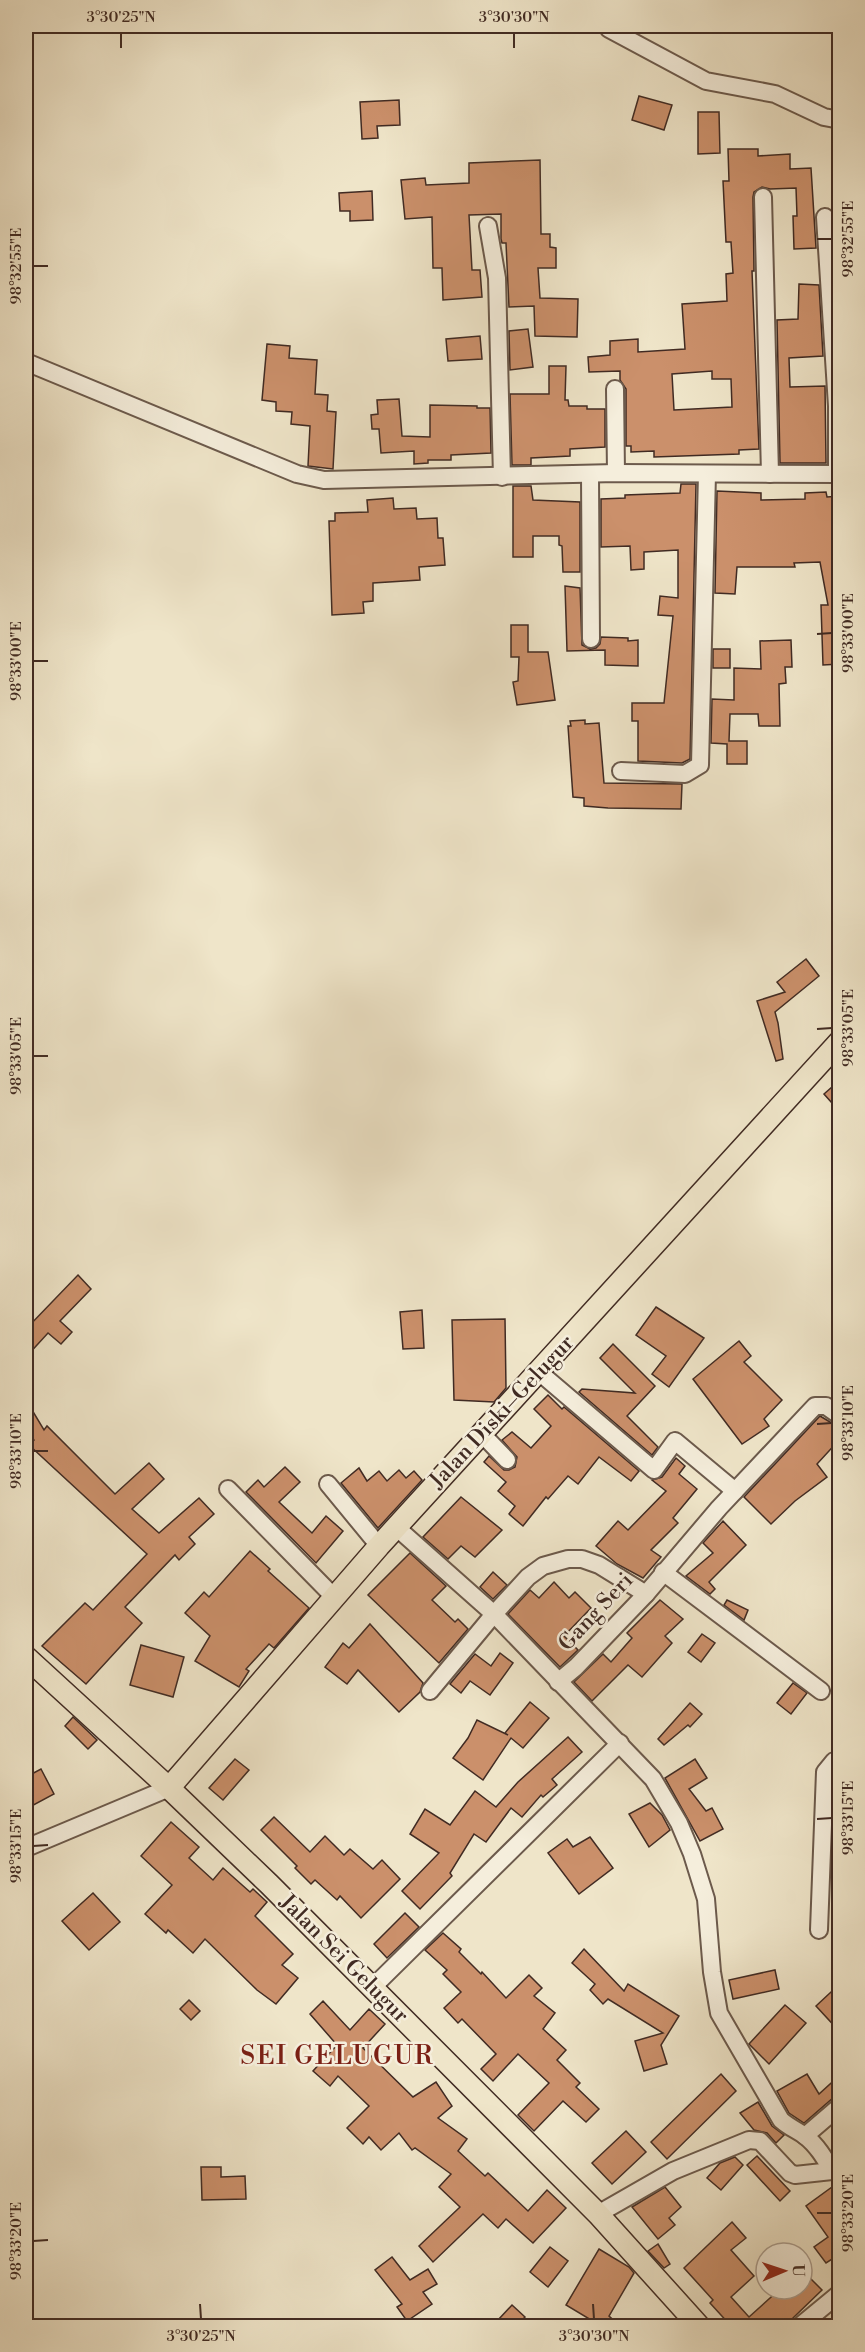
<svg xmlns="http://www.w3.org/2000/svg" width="865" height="2352" font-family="'Libre Bodoni',serif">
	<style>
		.building { fill: #cb906b; stroke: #412b23; stroke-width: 1.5; fill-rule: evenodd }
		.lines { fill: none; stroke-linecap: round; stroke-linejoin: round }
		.minor-casing { stroke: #6c5a4c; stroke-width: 20 }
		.major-casing { stroke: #412b23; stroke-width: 24 }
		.minor { stroke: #f5eedc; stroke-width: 16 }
		.major { stroke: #efe5c9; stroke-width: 21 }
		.ticks { fill: none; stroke: #412b23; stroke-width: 2 }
		.labels { text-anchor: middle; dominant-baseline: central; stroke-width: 5; stroke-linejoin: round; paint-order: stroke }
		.street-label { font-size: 22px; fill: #412b23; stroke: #f5eedc }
		.quarter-label { font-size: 26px; letter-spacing: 1.5px; fill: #7a1f14; stroke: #f5eedc }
		.neatline { fill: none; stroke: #412b23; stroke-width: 2 }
		.ticks-label { font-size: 15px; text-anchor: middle; fill: #412b23 }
	</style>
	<rect width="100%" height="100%" fill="#efe5c9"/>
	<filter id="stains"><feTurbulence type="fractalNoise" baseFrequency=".00333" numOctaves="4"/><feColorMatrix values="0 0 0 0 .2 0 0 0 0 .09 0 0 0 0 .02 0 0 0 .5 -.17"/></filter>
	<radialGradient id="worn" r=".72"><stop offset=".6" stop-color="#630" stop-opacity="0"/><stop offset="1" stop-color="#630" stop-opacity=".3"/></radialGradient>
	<g class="building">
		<path d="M639,96L672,105L664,130L632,120Z"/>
		<path d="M399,100L400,125L377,126L378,138L362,139L360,102Z"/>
		<path d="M698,112H719L720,153L698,154Z"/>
		<path d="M728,149H758V156L790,154V169L811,168L816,248L794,249L793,216H797L796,188L770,189L762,187L754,192L753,197L754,271H752L759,449L739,450V454L654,457V451L631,452V446H626V389L620,380V371L589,372L588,357L610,355V341L638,339V352L685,349L682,304L727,301L726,274L733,273L731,242H726L723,181H729ZM712,371V379H731L732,407L674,410L672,374Z"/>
		<path d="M540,160L541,234H550V247L556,248V268H538L540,298L578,299L577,337L535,336L534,306L509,307L506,243H502L501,239V214L469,215L472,270H480L482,297L443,300L442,268H433L432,217L405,219L401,180L425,178L426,185L469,183V163Z"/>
		<path d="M372,191L373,220L350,221V211H340L339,193Z"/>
		<path d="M799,284L819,285L823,356L789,358L790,387L825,386L826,463H780L777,320L798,319Z"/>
		<path d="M528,329L533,367L510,370L509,331Z"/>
		<path d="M480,336L482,359L448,361L446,339Z"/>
		<path d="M267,344L290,346L289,358L317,360L315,394L328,395L327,411L336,412L333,469L308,466L310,426L291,424L292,412L276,411V402L262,400Z"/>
		<path d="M549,366H566L565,400H568L569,406H587V409H605V447L570,449V456L531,458V465H512L510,394H549Z"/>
		<path d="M399,399L402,436L430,437V405L477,406V408H490L491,453L451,455V460H428V463L414,464V451L381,453L379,429H372L371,415L378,414L377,400Z"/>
		<path d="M681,484H696L690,759L682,763L638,761V721H632V703H664L673,616L658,615L660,596L678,598V550L644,552V569L631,570L630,546L601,547V499L625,498V495L680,493Z"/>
		<path d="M513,486H531L533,500L580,502V572H563L562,546L559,545V536H533V557H513Z"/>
		<path d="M717,491L761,493V500L805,499V493L826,492L827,497L840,496V664L823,665L821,605H828L820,562L794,563L795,567H737L735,594L715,593Z"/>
		<path d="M393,498L394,509L416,508L417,519L437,518L438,538H443L445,565L419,567L420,580L373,583V601L363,602L364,613L332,615L329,521H335V513L368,512L367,500Z"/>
		<path d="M565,586L580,588L582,645L590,649L596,648L600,644L601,637L628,638V641L638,640V666L605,665V650L567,651Z"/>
		<path d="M511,625H528V652H548L555,700L517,705L513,682L518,681L519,657H511Z"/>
		<path d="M791,640L792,667H785L786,683L779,684L780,726H759L758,714H730L729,741H747V764H727V744L711,743L712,699L734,700V668L761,669L760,641Z"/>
		<rect x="713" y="649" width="17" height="19"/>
		<path d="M585,720V724L599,723L604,783L682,784L681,809L608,808L584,806V798L573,797L568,726H571L570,721Z"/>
		<path d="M806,959L819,976L775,1012L778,1023L783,1059L776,1061L757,1001L785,992L777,982Z"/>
		<path d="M840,1080V1112L824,1094Z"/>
		<path d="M78,1275L91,1289L60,1321L72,1332L61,1344L48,1333L26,1357V1329Z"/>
		<path d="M656,1307L704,1338L669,1387L652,1374L666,1356L636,1335Z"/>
		<path d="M422,1310L424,1348L403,1349L400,1312Z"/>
		<path d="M505,1319L506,1388L494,1402L454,1400L452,1320Z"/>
		<path d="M739,1341L751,1356L744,1362L782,1400L764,1419L769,1426L742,1444L693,1379Z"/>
		<path d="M613,1344L655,1386L627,1416L658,1447L652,1455L579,1392L582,1389L635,1393L600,1358Z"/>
		<path d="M548,1395L562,1409L564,1407L639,1471L631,1481L599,1457L578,1484L568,1476L548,1499L546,1497L523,1526L509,1514L515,1506L498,1491L506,1482L484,1462L489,1456L504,1470H509L515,1467L517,1457L502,1440L512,1432L531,1448L551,1426L534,1409Z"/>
		<path d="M26,1400L44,1430L47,1426L115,1494L149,1463L164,1479L132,1509L159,1533L199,1498L214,1514L189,1537L195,1544L179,1560L175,1555L125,1607L142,1623L86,1684L42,1646L85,1603L93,1610L147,1554L29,1445L34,1440L26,1426Z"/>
		<path d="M820,1416L840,1428V1439L817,1464L827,1477L795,1501L771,1524L744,1497Z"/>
		<path d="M676,1458L685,1466L679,1474L697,1489L673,1518L678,1523L651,1550L661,1557L643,1578L617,1564L596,1546L618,1521L628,1530L666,1491L652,1480L662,1477Z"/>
		<path d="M285,1467L300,1482L279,1502L312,1533L326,1516L343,1531L316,1563L246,1492L258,1480L264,1487Z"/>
		<path d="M359,1468L367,1481L379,1471L387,1481L399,1470L406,1478L414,1471L422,1480L378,1528L341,1483Z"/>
		<path d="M461,1497L502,1530L475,1557L461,1546L448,1559L423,1537Z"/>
		<path d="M723,1521L746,1545L709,1582L715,1589L710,1594L686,1576L713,1553L703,1543Z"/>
		<path d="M250,1551L270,1569L268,1571L309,1608L274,1648L269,1644L246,1669L249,1671L239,1687L195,1661L210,1636L185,1613L204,1592L209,1597Z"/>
		<path d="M410,1553L446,1586L432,1600L455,1622L458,1619L468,1629L439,1663L368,1595Z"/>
		<path d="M493,1572L507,1585L493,1599L480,1587Z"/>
		<path d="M554,1582L569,1598L575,1592L591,1608L564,1636L578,1650L560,1667L508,1614L530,1590L539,1598Z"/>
		<path d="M660,1600L683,1619L665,1636L672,1643L642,1677L628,1665L592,1701L574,1682L603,1654L611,1662L632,1638L627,1633Z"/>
		<path d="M727,1600L748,1610L744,1620L724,1605Z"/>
		<path d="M370,1624L423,1683L420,1692L399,1712L358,1670L347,1684L325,1667L343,1643L349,1648Z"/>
		<path d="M702,1634L715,1643L701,1662L688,1652Z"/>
		<path d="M141,1645L184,1657L173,1697L130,1685Z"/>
		<path d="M500,1653L513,1663L490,1695L470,1681L461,1693L450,1684L475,1654L491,1666Z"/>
		<path d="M793,1683L807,1693L791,1714L777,1703Z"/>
		<path d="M530,1702L549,1718L523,1748L511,1738L483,1780L453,1758L468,1738L477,1720L508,1735L505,1733Z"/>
		<path d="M690,1703L702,1714L690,1727L688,1725L664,1745L658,1739Z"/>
		<path d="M73,1717L97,1740L88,1749L65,1726Z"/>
		<path d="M568,1737L582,1752L552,1779L557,1785L543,1797L541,1795L522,1817L511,1808L486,1842L474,1834L450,1873L452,1876L420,1909L402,1891L439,1853L410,1834L425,1809L450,1825L475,1791L496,1807L518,1782Z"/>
		<path d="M235,1759L249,1770L223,1800L209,1788Z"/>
		<path d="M695,1759L707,1778L689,1789L706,1811L712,1808L723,1829L700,1841L665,1778Z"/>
		<path d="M41,1769L54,1794L26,1809V1777Z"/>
		<path d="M650,1803L662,1815L670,1830L649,1847L629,1814Z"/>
		<path d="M274,1817L310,1852L325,1836L344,1855L350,1849L373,1869L382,1860L400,1879L361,1918L340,1896L337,1900L315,1880L311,1884L295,1868L297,1866L261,1830Z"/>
		<path d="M171,1822L199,1847L189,1858L213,1880L223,1868L250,1892L253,1889L267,1902L255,1916L293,1954L282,1965L298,1978L276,2004L257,1990L205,1939L193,1953L168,1930L166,1933L145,1914L172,1885L141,1856Z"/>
		<path d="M590,1837L613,1868L579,1894L548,1853L567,1839L573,1847Z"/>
		<path d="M93,1893L120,1922L89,1950L62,1921Z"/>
		<path d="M405,1913L419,1927L387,1958L374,1944Z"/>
		<path d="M443,1933L461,1949L459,1952L481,1974L482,1972L506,1998L529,1975L542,1988L534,1996L555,2013L543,2029L566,2050L557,2060L580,2083L576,2087L599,2109L586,2122L563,2101L534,2131L518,2115L549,2083L518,2054L493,2081L481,2069L496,2054L462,2019L458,2023L444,2008L461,1992L443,1974L447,1970L425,1950Z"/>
		<path d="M584,1949L624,1991L628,1984L679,2016L661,2045L667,2064L644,2071L635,2041L663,2033L608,1999L603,2004L590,1990L595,1984L572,1963Z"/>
		<path d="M775,1970L779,1989L733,1999L729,1980Z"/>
		<path d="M831,1992L840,2002V2032L816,2006Z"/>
		<path d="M189,2000L200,2011L191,2020L180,2009Z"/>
		<path d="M323,2001L350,2030L369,2009L385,2024L363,2048L413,2097L436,2082L452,2106L438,2118L467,2139L458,2151L485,2176L488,2173L528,2211L547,2190L566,2208L533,2243L506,2219L498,2228L483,2214L433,2262L419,2246L460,2207L439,2187L451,2174L415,2148L412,2150L399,2133L381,2150L369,2137L363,2144L347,2128L369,2106L338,2076L330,2086L313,2071L337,2045L310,2014Z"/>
		<path d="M785,2005L806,2023L769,2064L749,2044Z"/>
		<path d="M721,2074L736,2091L667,2159L651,2142Z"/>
		<path d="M807,2074L819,2094L840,2075V2096L833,2098L804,2123L789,2113L777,2091Z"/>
		<path d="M758,2102L772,2126L784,2135L776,2143L767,2133L754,2130L740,2113Z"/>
		<path d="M626,2131L646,2152L612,2184L592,2163Z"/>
		<path d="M757,2156L790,2191L780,2201L747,2165Z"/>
		<path d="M735,2157L743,2165L721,2190L707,2178L720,2163Z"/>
		<path d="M201,2167H221V2177L245,2176L246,2199L202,2200Z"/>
		<path d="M665,2187L681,2207L669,2218L675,2225L658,2239L632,2207Z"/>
		<path d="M832,2187L840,2198V2254L826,2263L814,2247L828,2237L806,2206Z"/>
		<path d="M732,2222L746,2238L731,2250L754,2276L731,2297L749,2317L780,2289H802V2270L822,2290L793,2318L787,2326H731L710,2303L713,2300L684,2268Z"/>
		<path d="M658,2244L670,2264L664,2268L648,2251Z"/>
		<path d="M550,2247L568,2261L548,2287L530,2272Z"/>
		<path d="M599,2249L629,2267L634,2273L609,2316L620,2326H601L566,2305Z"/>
		<path d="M392,2257L410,2280L428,2269L437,2284L423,2292L432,2304L407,2321L397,2307L402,2304L375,2270Z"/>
		<path d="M512,2305L525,2317L516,2326H505L498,2320Z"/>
	</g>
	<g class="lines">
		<defs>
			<g id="minor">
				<path d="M609,26V29L706,81L775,94L824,117L840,120"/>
				<path d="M763,197L770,474"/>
				<path d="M825,217L837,406V474"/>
				<path d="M488,226L497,278L502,477"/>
				<path d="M26,362L297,474L324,480L616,473L840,474"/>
				<path d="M615,389L616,473"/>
				<path d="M590,475L591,639"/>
				<path d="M621,771L685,774L700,765L707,474"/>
				<path d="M539,1372L654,1470L675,1441L735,1491"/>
				<path d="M481,1433L507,1460"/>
				<path d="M328,1484L379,1546"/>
				<path d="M228,1489L334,1597"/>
				<path d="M396,1527L494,1614L653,1779L679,1823L692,1854L706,1899L712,1972L719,2013L781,2120C790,2128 797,2130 805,2136C817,2145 825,2159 832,2171"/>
				<path d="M663,1572L821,1691"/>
				<path d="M558,1682L576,1667L646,1594L719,1508L815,1406H826L840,1416"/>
				<path d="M430,1691L494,1614L528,1577L543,1566L568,1559H582L599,1565L646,1594"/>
				<path d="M26,1848L169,1788"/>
				<path d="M819,1930L825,1772L834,1761L840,1760"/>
				<path d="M372,1988L620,1743"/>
				<path d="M805,2136L840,2106"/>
				<path d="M598,2214L673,2171L749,2140L760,2141L790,2173L795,2175L832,2171L840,2174"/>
				<path d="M800,2326L840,2293"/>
			</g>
			<g id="major">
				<path d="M26,1657L169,1788L269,1884L598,2214L699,2326"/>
				<path d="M169,1788L379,1546L840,1041"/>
			</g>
		</defs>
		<use href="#minor" class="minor-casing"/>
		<use href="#major" class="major-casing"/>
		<use href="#minor" class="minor"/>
		<use href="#major" class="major"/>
	</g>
	<path class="ticks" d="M121,33V48M514,33V48M817,239H832M33,266H48M817,634L832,633M33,661H48M817,1029L832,1028M33,1056H48M817,1424L832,1423M33,1451H48M817,1819L832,1818M33,1846L48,1845M817,2213H832M33,2241L48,2240M200,2304L201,2319M593,2304L594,2319"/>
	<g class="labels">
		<g class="street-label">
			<text transform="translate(502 1412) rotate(-47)">Jalan Diski–Gelugur</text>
			<text transform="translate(596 1612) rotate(-47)">Gang Seri</text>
			<text transform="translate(344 1959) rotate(45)">Jalan Sei Gelugur</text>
		</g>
		<g class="quarter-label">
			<text x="337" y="2056">SEI GELUGUR</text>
		</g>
	</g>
	<rect width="865" height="2352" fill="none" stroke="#efe5c9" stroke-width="66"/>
	<g transform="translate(784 2271) rotate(88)"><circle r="28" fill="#f5eedc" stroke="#ada092" stroke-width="1.5"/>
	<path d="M0-4.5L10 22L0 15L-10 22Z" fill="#8f2418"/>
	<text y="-9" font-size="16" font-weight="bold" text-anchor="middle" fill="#412b23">U</text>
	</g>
	<rect x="33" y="33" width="799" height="2286" class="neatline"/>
	<g class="ticks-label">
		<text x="121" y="22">3°30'25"N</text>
		<text x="514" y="22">3°30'30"N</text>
		<text transform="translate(848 239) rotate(-90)" y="5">98°32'55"E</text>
		<text transform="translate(16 266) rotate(-90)" y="5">98°32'55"E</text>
		<text transform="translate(848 633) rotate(-90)" y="5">98°33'00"E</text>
		<text transform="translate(16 661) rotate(-90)" y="5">98°33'00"E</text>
		<text transform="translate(848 1028) rotate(-90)" y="5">98°33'05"E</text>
		<text transform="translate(16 1056) rotate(-90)" y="5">98°33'05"E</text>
		<text transform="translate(848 1423) rotate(-90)" y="5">98°33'10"E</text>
		<text transform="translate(16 1451) rotate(-90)" y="5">98°33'10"E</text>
		<text transform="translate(848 1818) rotate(-90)" y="5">98°33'15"E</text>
		<text transform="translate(16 1846) rotate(-90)" y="5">98°33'15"E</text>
		<text transform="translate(848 2213) rotate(-90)" y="5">98°33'20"E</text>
		<text transform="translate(16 2241) rotate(-90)" y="5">98°33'20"E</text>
		<text x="201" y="2341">3°30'25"N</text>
		<text x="594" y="2341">3°30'30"N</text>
	</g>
	<rect width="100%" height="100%" filter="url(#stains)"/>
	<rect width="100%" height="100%" fill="url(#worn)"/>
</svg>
